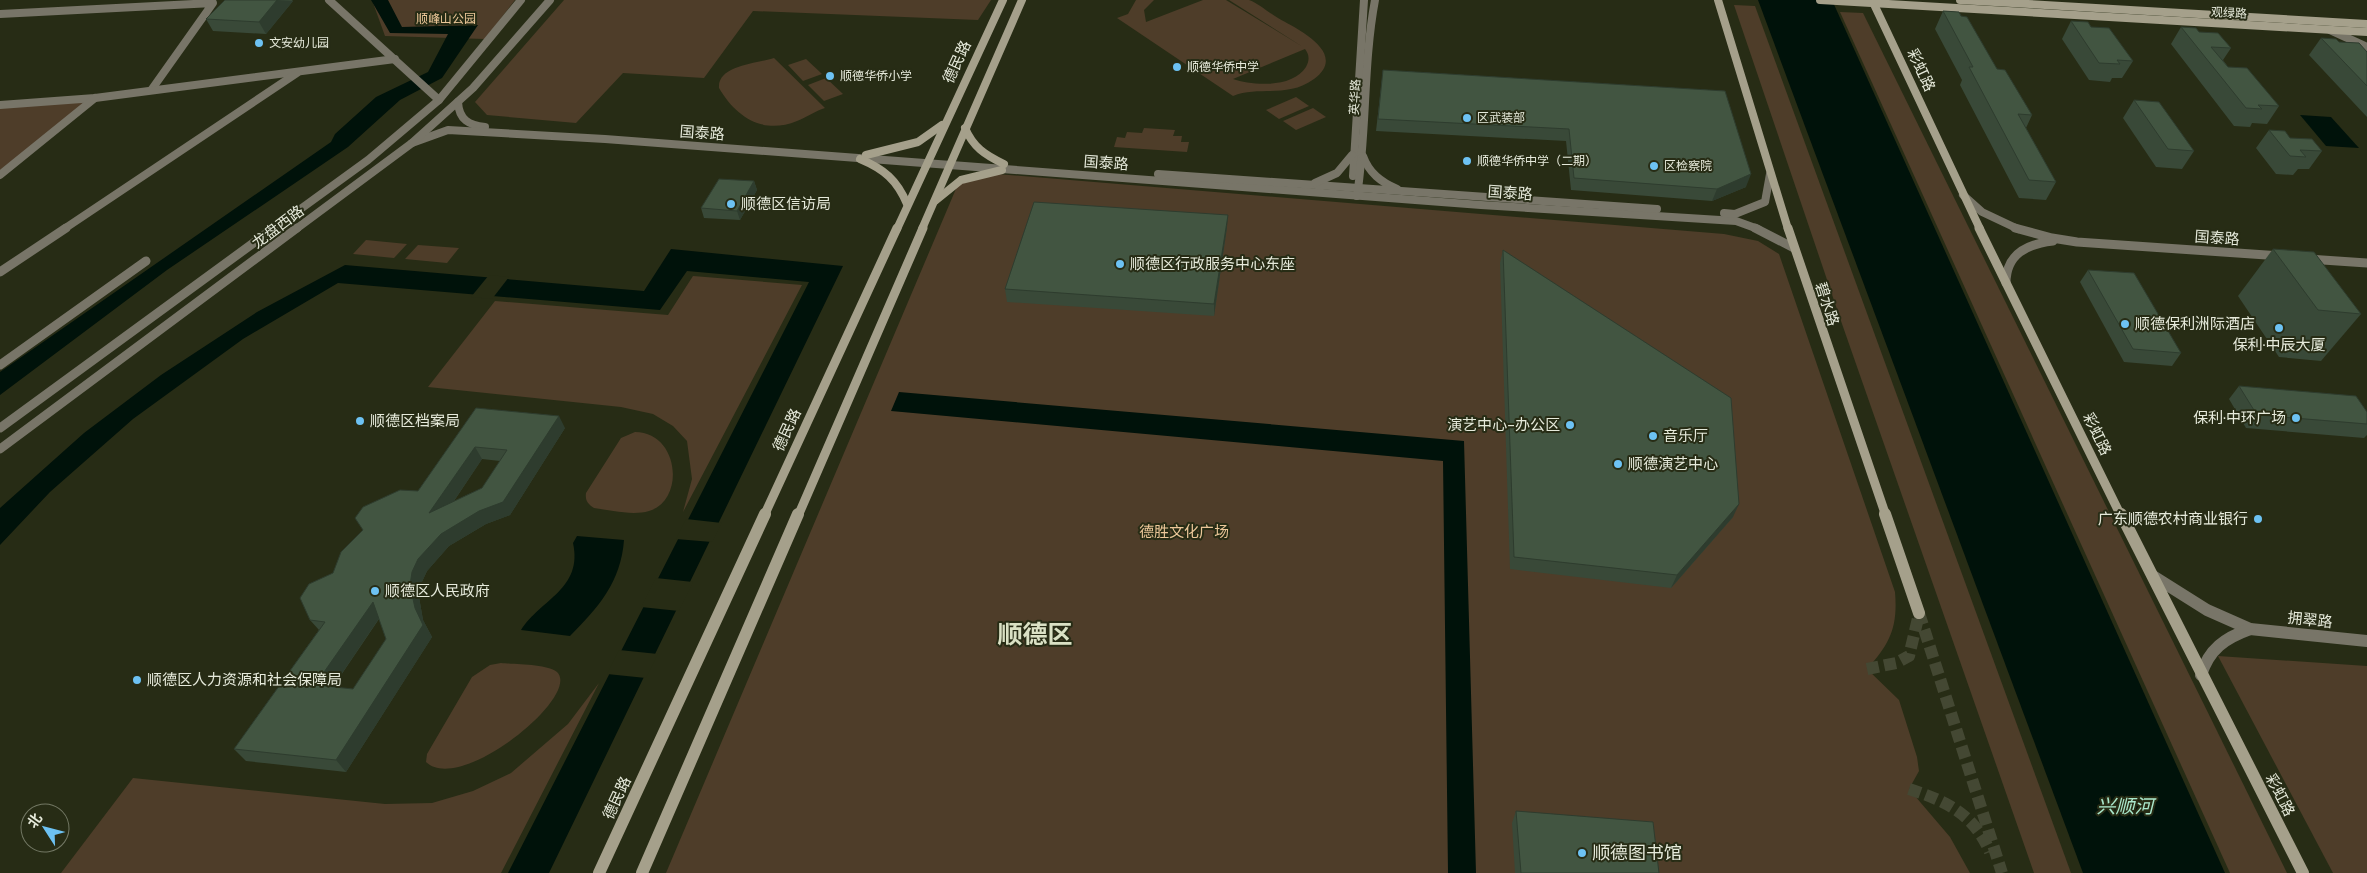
<svg xmlns="http://www.w3.org/2000/svg" width="2367" height="873" font-family="'DM Sans','Noto Sans SC',sans-serif">
	<style>
		.green { fill: #4e3d29; fill-rule: evenodd }
		.water { fill: #00120a }
		.pier { fill: #272c15 }
		.lines { fill: none; stroke-linecap: round; stroke-linejoin: round }
		.secondary-tunnel { stroke: #444833; stroke-width: 12; stroke-dasharray: 12 5.5; stroke-linecap: butt }
		.minor-far2 { stroke: #787568; stroke-width: 8 }
		.minor-far1 { stroke: #787568; stroke-width: 9 }
		.minor { stroke: #787568; stroke-width: 12 }
		.tertiary-far1 { stroke: #787568; stroke-width: 8 }
		.tertiary { stroke: #787568; stroke-width: 9 }
		.secondary-far2 { stroke: #a5a08b; stroke-width: 8 }
		.secondary-far1 { stroke: #a5a08b; stroke-width: 9 }
		.secondary { stroke: #a5a08b; stroke-width: 12 }
		.wall { fill: #394938; fill-rule: evenodd }
		.shaded-wall { fill: #2e3c2e }
		.building { fill: #425541; stroke: #2e3c2e; fill-rule: evenodd }
		.poi-dot { fill: #6dc2f3; stroke: #272c15; stroke-width: 2 }
		.labels { text-anchor: middle; dominant-baseline: central; stroke-width: 4; stroke-linejoin: round; paint-order: stroke }
		.far-street-label { font-size: 12px; fill: #e6eadb; stroke: #272c15 }
		.far-park-label { font-size: 12px; fill: #ecc799; stroke: #272c15 }
		.far-poi-label { font-size: 12px; fill: #e6eadb; stroke: #272c15; text-anchor: start }
		.street-label { font-size: 15px; fill: #e6eadb; stroke: #272c15 }
		.poi-label { font-size: 15px; fill: #e6eadb; stroke: #272c15; text-anchor: start }
		.park-label { font-size: 15px; fill: #ecc799; stroke: #272c15 }
		.near-poi-label { font-size: 18px; fill: #e6eadb; stroke: #272c15; text-anchor: start }
		.near-water-label { font-size: 19px; font-style: italic; fill: #aae8cc; stroke: #272c15 }
		.town-label { font-size: 25px; font-weight: bold; fill: #dae1c4; stroke: #272c15 }
	</style>
	<rect width="100%" height="100%" fill="#272c15"/>
	<g class="green">
		<path d="M372,0H515L485,39L385,36Z"/>
		<path d="M564,0H991L978,20L753,11L704,78L623,73L576,123L487,115L475,102Z"/>
		<path d="M1136,0H1154L1144,10L1146,22L1203,0H1226L1303,47L1229,0C1235,0 1243,0 1249,0C1258,3 1269,13 1278,18C1297,29 1349,53 1314,79C1287,99 1258,85 1233,96L1117,18L1128,14ZM1305,49C1309,54 1310,60 1306,67C1293,88 1253,86 1233,79Z"/>
		<path d="M1734,5L1755,6L2071,873H2034L1841,321Z"/>
		<path d="M1840,12L1863,13L2287,873H2230Z"/>
		<path d="M774,58L825,108C815,111 807,117 797,121C763,135 736,117 719,88C717,65 759,63 774,58Z"/>
		<path d="M806,59L822,74L803,81L788,65Z"/>
		<path d="M826,78L843,94L824,101L808,85Z"/>
		<path d="M1296,97L1309,106L1279,119L1266,110Z"/>
		<path d="M95,98L0,170V105Z"/>
		<path d="M1313,108L1326,117L1296,130L1283,121Z"/>
		<path d="M1144,128L1175,130L1173,136H1182L1181,142H1189L1187,152L1114,147L1117,137L1125,138L1127,132L1142,133Z"/>
		<path d="M997,174L1724,234L1758,241L1779,254L1895,592C1898,627 1890,644 1867,669L1899,700L1917,757L1919,771L1909,789L1950,837L1970,873H666L958,184Z"/>
		<path d="M366,240L407,244L394,258L353,254Z"/>
		<path d="M418,245L459,248L447,263L405,259Z"/>
		<path d="M693,276L802,285L683,512L692,479L687,441L673,426L653,414L621,407L428,387L495,301L668,315Z"/>
		<path d="M635,432C679,432 686,500 649,511C632,516 611,510 594,508C588,504 585,501 586,493L621,438Z"/>
		<path d="M2218,656L2367,666V873H2333Z"/>
		<path d="M501,663C513,664 548,664 557,672C582,696 460,795 426,762L427,754L472,677L490,665Z"/>
		<path d="M599,683L501,873H61L133,778L385,804L432,803L473,791L511,773L568,724Z"/>
	</g>
	<g class="water">
		<path d="M371,0H388L402,27L478,25L442,78L400,100L348,147L167,270L0,395V372L331,142L335,134L376,97L428,72L448,34L390,33Z"/>
		<path d="M1758,0H1832L2225,873H2083Z"/>
		<path d="M2300,115L2331,117L2359,148L2326,146Z"/>
		<path d="M671,249L843,266L549,873H508L809,282L687,271L660,310L338,283L243,339L133,419L50,492L0,545V508L84,433L161,375L257,312L345,265L644,291Z"/>
		<path d="M899,392L1464,441L1476,873H1448L1443,461L891,411Z"/>
		<path d="M577,536L624,540C621,582 598,608 570,636L521,630C541,599 583,589 573,543Z"/>
	</g>
	<g class="pier">
		<path d="M489,275L509,277L492,299L471,297Z"/>
		<path d="M686,519L722,523L712,542L676,539Z"/>
		<path d="M656,578L693,582L679,611L641,607Z"/>
		<path d="M619,650L658,654L646,678L607,674Z"/>
	</g>
	<g class="lines">
		<g class="secondary-tunnel">
			<path d="M1919,613L2002,873"/>
			<path d="M1867,669L1896,663L1909,656L1919,614"/>
			<path d="M1909,789C1946,801 1974,814 1990,852"/>
		</g>
		<g class="minor-far2">
			<path d="M0,14L213,3L152,89"/>
			<path d="M0,105L95,98L395,59"/>
			<path d="M0,175L95,98"/>
			<path d="M1353,176L1364,0"/>
			<path d="M1357,196C1367,131 1363,64 1375,0"/>
			<path d="M64,229L297,73"/>
		</g>
		<g class="minor-far1">
			<path d="M0,272L66,228"/>
			<path d="M0,365L146,261"/>
		</g>
		<g class="minor">
			<path d="M2153,576L2207,610L2250,629L2367,641"/>
			<path d="M2201,675C2209,649 2225,638 2250,629"/>
		</g>
		<g class="tertiary-far1">
			<path d="M329,0L439,100"/>
			<path d="M2330,30L2367,47"/>
			<path d="M458,102C459,120 469,125 485,127"/>
			<path d="M412,143L448,130L605,139L1481,205L1736,221L1758,229"/>
			<path d="M1363,156C1369,173 1381,182 1397,189"/>
			<path d="M1158,174L1657,209"/>
			<path d="M1315,183L1337,173L1352,155"/>
			<path d="M1963,195L1982,212L2018,229"/>
			<path d="M1724,213L1735,214L1765,202L1770,174"/>
			<path d="M273,229L368,160L439,100L521,0"/>
			<path d="M296,229L412,143L473,88L550,0"/>
		</g>
		<g class="tertiary">
			<path d="M1755,228L1794,248"/>
			<path d="M2015,228L2052,238L2077,242L2281,256"/>
			<path d="M2308,259L2367,263"/>
			<path d="M2006,283C2006,254 2027,244 2053,241"/>
			<path d="M0,428L274,228"/>
			<path d="M0,449L297,228"/>
		</g>
		<g class="secondary-far2">
			<path d="M1718,0L1788,229"/>
			<path d="M1820,0L2367,32"/>
			<path d="M1872,0L1980,229"/>
			<path d="M1960,0L2367,24"/>
			<path d="M965,128C973,147 985,155 1004,164"/>
			<path d="M866,155L918,142L942,125"/>
			<path d="M860,159C884,169 897,180 907,204"/>
			<path d="M935,201L961,180L1002,170"/>
			<path d="M897,229L1003,0"/>
			<path d="M922,229L1022,0"/>
		</g>
		<g class="secondary-far1">
			<path d="M1788,228L1886,516"/>
			<path d="M1979,228L2121,516"/>
			<path d="M764,516L897,228"/>
			<path d="M798,516L923,228"/>
		</g>
		<g class="secondary">
			<path d="M1885,514L1919,613"/>
			<path d="M2121,514L2303,873"/>
			<path d="M599,873L765,514"/>
			<path d="M642,873L798,514"/>
		</g>
	</g>
	<g class="wall">
		<path d="M225,0H292L293,1L266,34L213,31L206,19Z"/>
		<path d="M1943,11L1997,69L2032,115L2026,128L2056,182L2046,200L2019,198L1960,85L1962,80L1935,29Z"/>
		<path d="M2071,21L2091,27L2133,61L2122,78H2112L2110,82L2089,80L2062,39Z"/>
		<path d="M2181,27L2199,32L2231,48L2223,60L2228,67L2279,106L2267,124L2252,123L2250,127L2234,126L2171,44Z"/>
		<path d="M2321,38L2339,42L2367,52V117L2309,55Z"/>
		<path d="M1383,70L1725,91L1746,187L1712,201L1571,190L1566,141L1376,131Z"/>
		<path d="M2134,100L2194,151L2182,169L2156,167L2123,118Z"/>
		<path d="M2269,130L2290,138L2322,151L2309,169H2298L2293,175L2276,174L2256,148Z"/>
		<path d="M754,181L757,190L740,220L704,218L701,208Z"/>
		<path d="M1227,227L1214,316L1007,302L1005,289Z"/>
		<path d="M2273,249L2361,314L2321,361L2279,357L2238,296Z"/>
		<path d="M1503,250L1733,517L1671,588L1510,569L1500,263Z"/>
		<path d="M2088,270L2181,353L2172,366L2124,362L2080,282Z"/>
		<path d="M2239,386L2367,412V435L2364,438L2246,428L2229,399Z"/>
		<path d="M476,408L565,428L510,515L486,524L449,546L427,571L421,584L419,597L423,620L432,637L346,772L246,761L234,749L319,630L310,620L333,573L418,491ZM482,459L500,461L482,488L454,501ZM379,619L386,639L353,689L333,687Z"/>
		<path d="M1516,811L1659,873H1515L1512,823Z"/>
	</g>
	<g class="shaded-wall">
		<path d="M277,0L293,1L266,34L259,22Z"/>
		<path d="M1751,174L1746,187L1712,201L1717,189Z"/>
		<path d="M754,181L757,190L740,220L737,211Z"/>
		<path d="M1228,215L1227,227L1214,316V304Z"/>
		<path d="M559,416L565,428L510,515L486,524L449,546L427,571L421,584L419,597L423,620L432,637L346,772L336,760L415,608L410,585L412,572L418,559L441,534Z"/>
		<path d="M475,447L482,459L437,526L429,513Z"/>
		<path d="M1739,504L1733,517L1671,588L1677,575Z"/>
		<path d="M373,602L382,614L326,697L315,685Z"/>
	</g>
	<g class="building">
		<path d="M225,0H277L259,22L206,19Z"/>
		<path d="M1943,11L1959,12L1961,16L1967,17L1997,69L2005,70L2032,115L2018,114L2056,182L2029,180L1969,67H1973Z"/>
		<path d="M2071,21L2088,22L2091,27L2109,28L2133,61L2117,60L2120,64L2099,63Z"/>
		<path d="M2181,27L2196,28L2199,32L2218,33L2231,48L2211,47L2228,67L2247,68L2279,106L2258,105L2262,109L2246,108Z"/>
		<path d="M2321,38L2336,39L2339,42L2359,43L2367,52V86Z"/>
		<path d="M1383,70L1725,91L1751,174L1717,189L1574,178L1569,129L1378,119Z"/>
		<path d="M2134,100L2159,102L2194,151L2168,149Z"/>
		<path d="M2269,130L2285,131L2290,138L2312,139L2322,151L2300,150L2306,157L2290,156Z"/>
		<path d="M719,179L754,181L737,211L701,208Z"/>
		<path d="M1034,202L1228,215L1214,304L1005,289Z"/>
		<path d="M2273,249L2314,252L2361,314L2318,310Z"/>
		<path d="M1503,250L1731,398L1739,504L1677,575L1514,557Z"/>
		<path d="M2088,270L2134,273L2181,353L2133,349Z"/>
		<path d="M2239,386L2356,396L2367,412V424L2257,415Z"/>
		<path d="M476,408L559,416L503,502L479,511L441,534L418,559L412,572L410,585L415,608L423,625L336,760L234,749L325,622L310,620L300,598L309,584L333,573L341,552L363,530L355,518L363,507L400,490L418,491ZM475,447L507,450L482,488L429,513ZM373,602L386,639L353,689L315,685Z"/>
		<path d="M1516,811L1653,822L1659,873H1521Z"/>
	</g>
	<g class="poi-dot">
		<circle cx="259" cy="43" r="5"/>
		<circle cx="1177" cy="67" r="5"/>
		<circle cx="830" cy="76" r="5"/>
		<circle cx="1467" cy="118" r="5"/>
		<circle cx="1467" cy="161" r="5"/>
		<circle cx="1654" cy="166" r="5"/>
		<circle cx="731" cy="204" r="5"/>
		<circle cx="1120" cy="264" r="5"/>
		<circle cx="2125" cy="324" r="5"/>
		<circle cx="2279" cy="328" r="5"/>
		<circle cx="2296" cy="418" r="5"/>
		<circle cx="360" cy="421" r="5"/>
		<circle cx="1570" cy="425" r="5"/>
		<circle cx="1653" cy="436" r="5"/>
		<circle cx="1618" cy="464" r="5"/>
		<circle cx="2258" cy="519" r="5"/>
		<circle cx="375" cy="591" r="5"/>
		<circle cx="137" cy="680" r="5"/>
		<circle cx="1582" cy="853" r="5"/>
	</g>
	<g class="labels">
		<g class="far-street-label">
			<text transform="translate(2229 13) rotate(3)">观绿路</text>
			<text transform="translate(1355 97) rotate(-87)">英华路</text>
		</g>
		<g class="far-park-label">
			<text x="446" y="19">顺峰山公园</text>
		</g>
		<g class="far-poi-label">
			<text x="269" y="43">文安幼儿园</text>
			<text x="1187" y="67">顺德华侨中学</text>
			<text x="840" y="76">顺德华侨小学</text>
			<text x="1477" y="118">区武装部</text>
			<text x="1477" y="161">顺德华侨中学（二期）</text>
			<text x="1664" y="166">区检察院</text>
		</g>
		<g class="street-label">
			<text transform="translate(957 62) rotate(-65)">德民路</text>
			<text transform="translate(1921 70) rotate(65)">彩虹路</text>
			<text transform="translate(702 133) rotate(4)">国泰路</text>
			<text transform="translate(1106 163) rotate(4)">国泰路</text>
			<text transform="translate(1510 193) rotate(4)">国泰路</text>
			<text transform="translate(278 227) rotate(-37)">龙盘西路</text>
			<text transform="translate(2217 238) rotate(4)">国泰路</text>
			<text transform="translate(1827 304) rotate(72)">碧水路</text>
			<text transform="translate(787 430) rotate(-65)">德民路</text>
			<text transform="translate(2097 434) rotate(64)">彩虹路</text>
			<text transform="translate(2310 620) rotate(6)">拥翠路</text>
			<text transform="translate(2280 795) rotate(63)">彩虹路</text>
			<text transform="translate(617 798) rotate(-65)">德民路</text>
		</g>
		<g class="poi-label">
			<text x="741" y="204">顺德区信访局</text>
			<text x="1130" y="264">顺德区行政服务中心东座</text>
			<text x="2135" y="324">顺德保利洲际酒店</text>
			<text x="2279" y="345" text-anchor="middle">保利·中辰大厦</text>
			<text x="2286" y="418" text-anchor="end">保利·中环广场</text>
			<text x="370" y="421">顺德区档案局</text>
			<text x="1560" y="425" text-anchor="end">演艺中心-办公区</text>
			<text x="1663" y="436">音乐厅</text>
			<text x="1628" y="464">顺德演艺中心</text>
			<text x="2248" y="519" text-anchor="end">广东顺德农村商业银行</text>
			<text x="385" y="591">顺德区人民政府</text>
			<text x="147" y="680">顺德区人力资源和社会保障局</text>
		</g>
		<g class="park-label">
			<text x="1184" y="532">德胜文化广场</text>
		</g>
		<g class="near-poi-label">
			<text x="1592" y="853">顺德图书馆</text>
		</g>
		<g class="near-water-label">
			<text x="2125" y="806">兴顺河</text>
		</g>
		<g class="town-label">
			<text x="1035" y="634">顺德区</text>
		</g>
	</g>
	<g transform="translate(45 828) rotate(306)"><circle r="24" fill="#272c15" stroke="#737864"/>
	<path d="M0-4L9 19L0 12L-9 19Z" fill="#6dc2f3"/>
	<text y="-8" font-size="14" font-weight="bold" text-anchor="middle" fill="#e6eadb">北</text>
	</g>
</svg>
